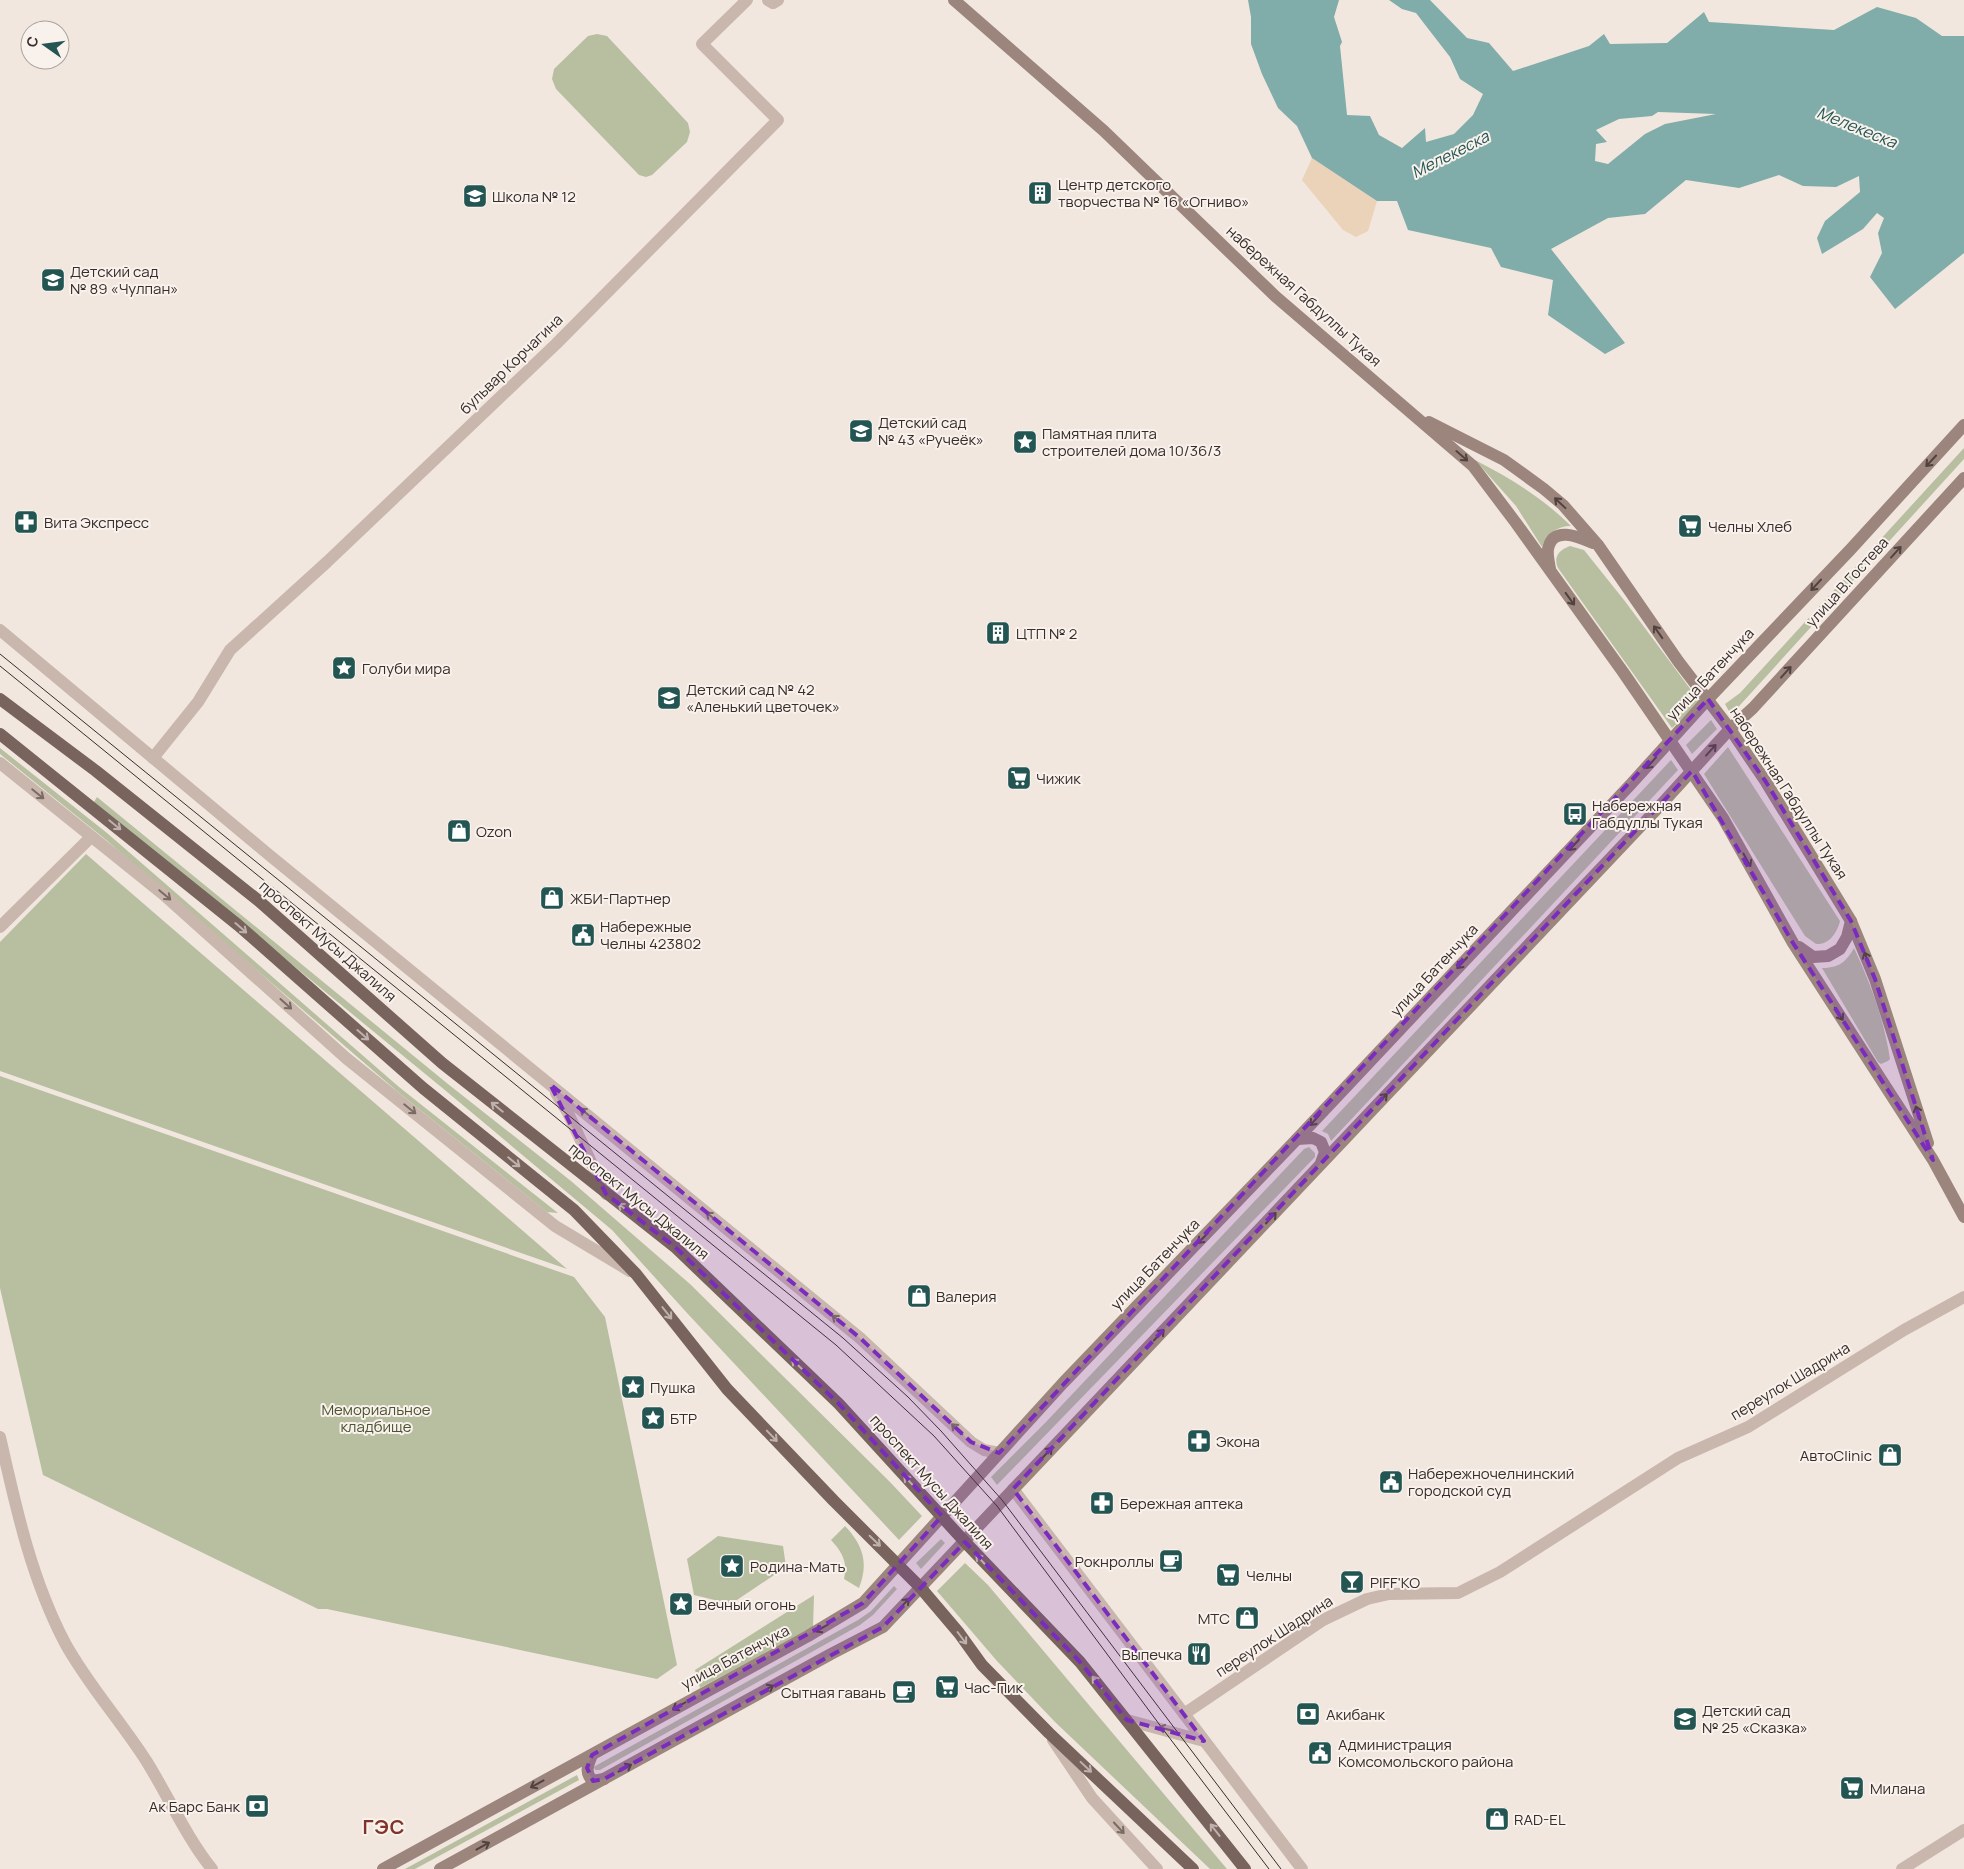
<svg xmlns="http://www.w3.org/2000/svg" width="1964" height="1869" font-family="Manrope,sans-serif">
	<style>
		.green { fill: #b8bfa0 }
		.sand { fill: #ead3b9 }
		.water { fill: #80aca9; fill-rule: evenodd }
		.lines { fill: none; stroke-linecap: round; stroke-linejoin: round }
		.minor { stroke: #c9b6ac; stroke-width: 12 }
		.tertiary { stroke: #c9b6ac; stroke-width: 12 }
		.secondary { stroke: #9c857d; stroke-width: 12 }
		.primary { stroke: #78635d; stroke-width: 12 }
		.tram { stroke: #372d2a; stroke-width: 1 }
		.oneway { stroke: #50433f }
		.oneway2 { stroke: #796b64 }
		.oneway3 { stroke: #bfb1ac }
		.marked { fill: #7b2cbf; fill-opacity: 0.2; stroke: #7b2cbf; stroke-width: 4; stroke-dasharray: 10 6; stroke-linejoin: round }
		.labels { text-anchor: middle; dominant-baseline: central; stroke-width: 4; stroke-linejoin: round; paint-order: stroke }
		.poi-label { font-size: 15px; fill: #372d2a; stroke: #f9f1ec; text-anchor: start }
		.street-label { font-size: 15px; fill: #372d2a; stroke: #f9f1ec }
		.park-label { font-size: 15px; fill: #4b5430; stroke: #f9f1ec }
		.water-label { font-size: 16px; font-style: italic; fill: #235653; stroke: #f9f1ec }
		.district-label { font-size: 20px; font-weight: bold; letter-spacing: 1px; fill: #803429; stroke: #f9f1ec }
	</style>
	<rect width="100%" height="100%" fill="#f1e7df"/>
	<g class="green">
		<path d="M597,34L607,36L688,123L690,132L687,142L652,175L646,177L639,175L556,89L552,79L554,69L588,36Z"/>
		<path d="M1964,448V459L1731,715L1725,704L1740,693Z"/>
		<path d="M1475,460C1510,478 1543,498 1571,526C1557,526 1546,534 1542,547L1516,506Z"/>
		<path d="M1570,546L1584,550L1624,600L1700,702L1672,728L1558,568C1553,557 1559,550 1570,546Z"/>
		<path d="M1711,720L1717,729L1692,754L1686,745Z"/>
		<path d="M1728,747L1840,921C1837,933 1829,945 1816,944L1805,936L1704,774Z"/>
		<path d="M0,748L107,833L399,1087L558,1213L547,1212L398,1092L105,839L0,754Z"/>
		<path d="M1671,760L1678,770L1331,1141L1328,1134L1322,1131Z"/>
		<path d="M97,797L448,1084L571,1181L690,1284L890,1482L922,1516L899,1540L687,1313L612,1230L446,1091L94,802Z"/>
		<path d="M86,854L567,1269L0,1071V942Z"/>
		<path d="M1854,948C1871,984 1884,1020 1890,1059L1888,1061L1881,1064L1878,1062L1822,968C1839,968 1846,962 1854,948Z"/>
		<path d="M0,1076L574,1277L605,1317L677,1665L657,1679L327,1609H318L43,1475L0,1288Z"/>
		<path d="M1309,1147L1315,1153V1157L997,1485L991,1477L1045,1423L1304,1149Z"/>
		<path d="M845,1526C863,1545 869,1563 859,1588L844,1579C848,1562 842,1552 831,1540Z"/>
		<path d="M718,1536L783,1546L786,1567L731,1604L694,1595L687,1559Z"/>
		<path d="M941,1539L945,1543L921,1569L916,1563Z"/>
		<path d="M965,1563L988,1585L1227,1869H1210L1055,1722L997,1661L937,1591Z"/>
		<path d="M894,1586L897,1589L873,1615L860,1625L600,1770H595L594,1767L597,1765L858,1620L871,1611Z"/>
		<path d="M814,1595L813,1627L700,1688L695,1670Z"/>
		<path d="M577,1775L579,1780L415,1869H405Z"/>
	</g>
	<path class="sand" d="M1312,158L1377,201L1368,231L1356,237L1343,230L1302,180Z"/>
	<path class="water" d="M1248,0H1339L1334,17L1342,42L1340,46L1347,115L1370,116L1379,135L1402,148L1425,128L1426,142L1454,134L1473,115L1483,94L1460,79L1450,57L1416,13L1402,9L1389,0H1430L1467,38L1489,43L1513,71L1589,46L1604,34L1610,44L1667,43L1704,12L1709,22L1834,30L1877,7L1916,18L1942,36H1964V253L1895,309L1870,277L1882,253L1878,233L1884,218L1877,213L1863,229L1822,254L1817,238L1825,221L1860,192L1859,176L1836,187L1803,186L1779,175L1739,188L1686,180L1645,214L1608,218L1551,249L1625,343L1605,354L1548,315L1553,280L1501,267L1491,248L1408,230L1397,201H1377L1312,158L1297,126L1278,108L1262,74L1251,44V17ZM1658,112L1716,114L1665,124L1645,134L1608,164L1595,161L1596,144L1607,142L1596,130L1619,119L1652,116Z"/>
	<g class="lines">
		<g class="minor">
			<path d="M768,0L773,3L778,0"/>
			<path d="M0,630L268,854L860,1338L971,1442L984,1450L999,1453"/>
			<path d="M153,758L198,702L230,650L327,562L556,344L778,120L702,44L747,0"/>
			<path d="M0,763L163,894L346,1058L555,1226L630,1271"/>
			<path d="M0,927L91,837"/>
			<path d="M556,1093L568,1113L606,1194"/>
			<path d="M1013,1489L1302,1869"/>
			<path d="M1184,1714L1323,1620L1367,1599L1389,1594L1458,1593L1500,1572L1678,1458L1748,1427L1904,1330L1964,1297"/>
			<path d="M1127,1720L1204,1741"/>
			<path d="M1053,1740L1092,1798L1157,1869"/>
			<path d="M1902,1869L1964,1830"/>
		</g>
		<path class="tertiary" d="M0,1437C16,1508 31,1578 65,1643C88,1685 121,1721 147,1762C168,1796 187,1838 212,1869"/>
		<g class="secondary">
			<path d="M954,0L1104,131L1275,296L1473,466L1516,523L1623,672L1723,818L1793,943L1933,1160L1964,1217"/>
			<path d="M1429,422L1504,460L1544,489L1563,505L1598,545L1678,661L1730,729L1766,782L1851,921L1875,979L1928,1143"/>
			<path d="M1550,569C1549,563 1547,555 1548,549C1553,525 1579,537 1593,543"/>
			<path d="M1799,947L1813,957L1828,956L1840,949L1847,937L1851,921"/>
			<path d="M1297,1139L1313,1138L1321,1142L1325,1152L1321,1163"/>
			<path d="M592,1755C588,1765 584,1773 593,1781L604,1779"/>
			<path d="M383,1869L808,1636L863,1603L1063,1383L1297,1139L1631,784L1708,699L1850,550L1964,425"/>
			<path d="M440,1869L831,1654L883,1627L1657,809L1730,729L1753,708L1964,478"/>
		</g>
		<g class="primary">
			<path d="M0,699L96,771L259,901L442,1063L675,1247L839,1404L965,1542L1080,1662L1245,1869"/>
			<path d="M0,734L238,925L423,1088L574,1210L636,1274L727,1389L834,1501L920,1587L959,1633L982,1665L1049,1733L1193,1869"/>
		</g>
		<g class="tram">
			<path d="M0,654L843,1338L908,1397L941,1431L1002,1500L1281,1869"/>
			<path d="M0,666L836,1345L934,1436L997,1506L1162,1728L1269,1869"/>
		</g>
	</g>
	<defs><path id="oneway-shaft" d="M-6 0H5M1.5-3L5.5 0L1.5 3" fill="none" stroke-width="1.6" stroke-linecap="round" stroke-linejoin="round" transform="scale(1.25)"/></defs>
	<g class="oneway">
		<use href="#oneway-shaft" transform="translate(1462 456) rotate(41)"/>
		<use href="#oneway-shaft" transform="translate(1931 461) rotate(133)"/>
		<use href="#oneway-shaft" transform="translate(1560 503) rotate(-137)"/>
		<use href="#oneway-shaft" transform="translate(1896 552) rotate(-48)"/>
		<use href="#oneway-shaft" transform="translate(1816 585) rotate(133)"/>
		<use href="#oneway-shaft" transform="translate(1570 599) rotate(54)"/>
		<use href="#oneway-shaft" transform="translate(1658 632) rotate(-125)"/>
		<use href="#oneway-shaft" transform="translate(1786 672) rotate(-48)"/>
		<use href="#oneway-shaft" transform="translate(1711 750) rotate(-48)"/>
		<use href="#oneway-shaft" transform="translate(1651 763) rotate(132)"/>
		<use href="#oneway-shaft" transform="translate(1574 845) rotate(133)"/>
		<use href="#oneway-shaft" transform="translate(1747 860) rotate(61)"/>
		<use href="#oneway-shaft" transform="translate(1867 959) rotate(-112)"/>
		<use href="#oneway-shaft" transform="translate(1462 963) rotate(133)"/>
		<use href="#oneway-shaft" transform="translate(1839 1014) rotate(57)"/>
		<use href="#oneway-shaft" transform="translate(1382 1099) rotate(-46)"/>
		<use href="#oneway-shaft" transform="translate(1918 1113) rotate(-108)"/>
		<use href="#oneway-shaft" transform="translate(1315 1120) rotate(132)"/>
		<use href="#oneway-shaft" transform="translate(1271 1218) rotate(-47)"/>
		<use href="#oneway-shaft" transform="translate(1203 1238) rotate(134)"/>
		<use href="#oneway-shaft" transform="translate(1159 1335) rotate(-47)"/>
		<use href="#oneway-shaft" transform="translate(1047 1453) rotate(-47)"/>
		<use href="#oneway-shaft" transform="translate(904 1604) rotate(-48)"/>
		<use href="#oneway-shaft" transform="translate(822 1628) rotate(150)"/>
		<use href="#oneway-shaft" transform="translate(767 1689) rotate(-29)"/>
		<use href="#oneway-shaft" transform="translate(679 1706) rotate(150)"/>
		<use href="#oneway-shaft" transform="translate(625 1768) rotate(-29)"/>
		<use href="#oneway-shaft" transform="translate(537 1784) rotate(151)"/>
		<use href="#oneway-shaft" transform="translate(483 1846) rotate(-29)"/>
	</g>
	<g class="oneway2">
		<use href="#oneway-shaft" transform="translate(38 794) rotate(39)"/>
		<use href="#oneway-shaft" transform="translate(165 895) rotate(40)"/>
		<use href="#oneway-shaft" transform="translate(286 1004) rotate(42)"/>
		<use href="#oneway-shaft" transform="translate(410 1109) rotate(39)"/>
		<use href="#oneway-shaft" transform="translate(586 1113) rotate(-141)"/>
		<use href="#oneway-shaft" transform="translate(712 1217) rotate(-141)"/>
		<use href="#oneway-shaft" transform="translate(838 1320) rotate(-141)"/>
		<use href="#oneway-shaft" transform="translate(957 1429) rotate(-136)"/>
		<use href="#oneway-shaft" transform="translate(1166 1729) rotate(-166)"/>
		<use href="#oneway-shaft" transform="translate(1119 1828) rotate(47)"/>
	</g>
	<g class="oneway3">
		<use href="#oneway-shaft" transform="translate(115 825) rotate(39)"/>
		<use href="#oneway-shaft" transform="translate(241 928) rotate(41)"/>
		<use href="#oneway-shaft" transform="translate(363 1035) rotate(41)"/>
		<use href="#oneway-shaft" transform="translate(497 1107) rotate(-141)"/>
		<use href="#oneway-shaft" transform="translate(514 1162) rotate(39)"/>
		<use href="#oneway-shaft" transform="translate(624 1208) rotate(-142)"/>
		<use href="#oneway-shaft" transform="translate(667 1313) rotate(52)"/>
		<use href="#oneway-shaft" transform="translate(797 1364) rotate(-136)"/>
		<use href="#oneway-shaft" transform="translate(772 1436) rotate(46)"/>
		<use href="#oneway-shaft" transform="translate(909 1481) rotate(-133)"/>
		<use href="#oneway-shaft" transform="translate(875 1541) rotate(44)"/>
		<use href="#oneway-shaft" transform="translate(981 1560) rotate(-133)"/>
		<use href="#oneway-shaft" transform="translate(962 1638) rotate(53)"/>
		<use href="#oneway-shaft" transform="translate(1097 1682) rotate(-129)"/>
		<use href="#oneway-shaft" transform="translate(1086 1767) rotate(43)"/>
		<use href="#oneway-shaft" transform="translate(1215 1830) rotate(-128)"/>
	</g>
	<path class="marked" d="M1708,699L1766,782L1851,921L1875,979L1933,1160L1793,943L1692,771L1013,1489L1204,1741L1127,1720L1080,1662L965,1542L883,1627L604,1779L593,1781L587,1768L592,1755L863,1603L942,1516L839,1404L675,1247L606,1194L550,1084L860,1338L971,1442L999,1453Z"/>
	<defs>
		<symbol id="building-square" viewBox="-11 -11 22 22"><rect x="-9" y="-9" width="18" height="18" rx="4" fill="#235653" stroke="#f9f1ec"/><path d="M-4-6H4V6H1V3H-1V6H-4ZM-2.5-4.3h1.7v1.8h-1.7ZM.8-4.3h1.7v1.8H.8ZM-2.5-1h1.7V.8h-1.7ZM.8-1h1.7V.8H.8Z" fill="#fff"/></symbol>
		<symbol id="school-square" viewBox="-11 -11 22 22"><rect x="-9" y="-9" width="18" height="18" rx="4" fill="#235653" stroke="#f9f1ec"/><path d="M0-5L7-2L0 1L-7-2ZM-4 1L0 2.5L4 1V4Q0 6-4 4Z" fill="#fff"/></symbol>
		<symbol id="sight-square" viewBox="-11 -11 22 22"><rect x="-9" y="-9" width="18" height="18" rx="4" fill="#235653" stroke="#f9f1ec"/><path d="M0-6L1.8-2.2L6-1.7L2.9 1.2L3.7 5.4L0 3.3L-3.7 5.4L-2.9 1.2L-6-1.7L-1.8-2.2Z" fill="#fff"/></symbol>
		<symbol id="pharmacy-square" viewBox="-11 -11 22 22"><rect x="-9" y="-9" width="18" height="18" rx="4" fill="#235653" stroke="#f9f1ec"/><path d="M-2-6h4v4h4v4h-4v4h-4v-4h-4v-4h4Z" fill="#fff"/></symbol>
		<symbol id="supermarket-square" viewBox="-11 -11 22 22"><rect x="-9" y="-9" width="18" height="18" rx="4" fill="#235653" stroke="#f9f1ec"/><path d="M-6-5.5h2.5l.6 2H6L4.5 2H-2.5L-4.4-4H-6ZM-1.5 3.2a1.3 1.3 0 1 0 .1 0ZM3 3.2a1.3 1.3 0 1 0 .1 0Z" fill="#fff"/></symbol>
		<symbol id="bus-square" viewBox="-11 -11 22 22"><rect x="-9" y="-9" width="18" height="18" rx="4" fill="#235653" stroke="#f9f1ec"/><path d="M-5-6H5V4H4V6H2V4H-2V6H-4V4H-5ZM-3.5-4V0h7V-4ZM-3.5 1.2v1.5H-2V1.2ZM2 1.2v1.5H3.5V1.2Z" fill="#fff"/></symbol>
		<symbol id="shop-square" viewBox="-11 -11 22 22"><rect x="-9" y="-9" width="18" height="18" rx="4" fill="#235653" stroke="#f9f1ec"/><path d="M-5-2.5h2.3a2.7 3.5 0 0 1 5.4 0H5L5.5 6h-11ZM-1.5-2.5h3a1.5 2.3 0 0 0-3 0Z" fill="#fff"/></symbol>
		<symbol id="civic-square" viewBox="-11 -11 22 22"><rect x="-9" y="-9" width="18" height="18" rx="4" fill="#235653" stroke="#f9f1ec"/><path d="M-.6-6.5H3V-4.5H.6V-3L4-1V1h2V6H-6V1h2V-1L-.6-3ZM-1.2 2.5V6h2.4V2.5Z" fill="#fff"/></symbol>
		<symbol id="cafe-square" viewBox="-11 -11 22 22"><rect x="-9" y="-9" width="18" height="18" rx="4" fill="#235653" stroke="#f9f1ec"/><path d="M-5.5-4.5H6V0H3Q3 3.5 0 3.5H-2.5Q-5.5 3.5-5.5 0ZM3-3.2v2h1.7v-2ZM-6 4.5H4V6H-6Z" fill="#fff"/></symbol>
		<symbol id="bar-square" viewBox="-11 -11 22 22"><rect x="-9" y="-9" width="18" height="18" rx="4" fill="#235653" stroke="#f9f1ec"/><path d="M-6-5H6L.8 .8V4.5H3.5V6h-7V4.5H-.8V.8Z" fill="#fff"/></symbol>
		<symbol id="restaurant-square" viewBox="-11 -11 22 22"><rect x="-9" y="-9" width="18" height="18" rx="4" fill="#235653" stroke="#f9f1ec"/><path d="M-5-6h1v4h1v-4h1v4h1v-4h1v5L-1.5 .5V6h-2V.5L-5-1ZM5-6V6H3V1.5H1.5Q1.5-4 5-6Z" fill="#fff"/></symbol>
		<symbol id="bank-square" viewBox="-11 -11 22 22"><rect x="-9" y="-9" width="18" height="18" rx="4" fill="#235653" stroke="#f9f1ec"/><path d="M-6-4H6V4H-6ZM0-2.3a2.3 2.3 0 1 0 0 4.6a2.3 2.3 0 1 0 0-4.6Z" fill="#fff"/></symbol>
	</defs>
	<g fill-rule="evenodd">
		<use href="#building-square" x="1026" y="179" width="28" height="28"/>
		<use href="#school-square" x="461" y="182" width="28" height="28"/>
		<use href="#school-square" x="39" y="266" width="28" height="28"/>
		<use href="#school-square" x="847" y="417" width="28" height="28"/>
		<use href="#sight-square" x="1011" y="428" width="28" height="28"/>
		<use href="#pharmacy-square" x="12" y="508" width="28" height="28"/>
		<use href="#supermarket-square" x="1676" y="512" width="28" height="28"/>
		<use href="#building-square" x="984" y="619" width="28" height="28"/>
		<use href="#sight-square" x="330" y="654" width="28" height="28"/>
		<use href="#school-square" x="655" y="684" width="28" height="28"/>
		<use href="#supermarket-square" x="1005" y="764" width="28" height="28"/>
		<use href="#bus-square" x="1561" y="800" width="28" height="28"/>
		<use href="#shop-square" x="445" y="817" width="28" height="28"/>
		<use href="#shop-square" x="538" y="884" width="28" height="28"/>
		<use href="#civic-square" x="569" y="921" width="28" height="28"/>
		<use href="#shop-square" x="905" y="1282" width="28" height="28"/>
		<use href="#sight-square" x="619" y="1373" width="28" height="28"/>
		<use href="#sight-square" x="639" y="1404" width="28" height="28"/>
		<use href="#pharmacy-square" x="1185" y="1427" width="28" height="28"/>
		<use href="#shop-square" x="1876" y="1441" width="28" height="28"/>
		<use href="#civic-square" x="1377" y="1468" width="28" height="28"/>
		<use href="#pharmacy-square" x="1088" y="1489" width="28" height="28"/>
		<use href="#cafe-square" x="1157" y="1547" width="28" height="28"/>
		<use href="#sight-square" x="718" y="1552" width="28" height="28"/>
		<use href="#supermarket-square" x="1214" y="1561" width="28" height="28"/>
		<use href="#bar-square" x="1338" y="1568" width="28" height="28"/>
		<use href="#sight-square" x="667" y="1590" width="28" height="28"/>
		<use href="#shop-square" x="1233" y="1604" width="28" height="28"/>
		<use href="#restaurant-square" x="1185" y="1640" width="28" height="28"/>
		<use href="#supermarket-square" x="933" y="1673" width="28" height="28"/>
		<use href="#cafe-square" x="890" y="1678" width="28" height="28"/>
		<use href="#bank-square" x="1294" y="1700" width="28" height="28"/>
		<use href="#school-square" x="1671" y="1705" width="28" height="28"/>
		<use href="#civic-square" x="1306" y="1739" width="28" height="28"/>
		<use href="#supermarket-square" x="1838" y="1774" width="28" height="28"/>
		<use href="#bank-square" x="243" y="1792" width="28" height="28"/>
		<use href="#shop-square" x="1483" y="1805" width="28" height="28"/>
	</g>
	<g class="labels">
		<g class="poi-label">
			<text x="1058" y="184">Центр детского<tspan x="1058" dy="17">творчества № 16 «Огниво»</tspan></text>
			<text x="492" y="196">Школа № 12</text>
			<text x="70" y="271">Детский сад<tspan x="70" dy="17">№ 89 «Чулпан»</tspan></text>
			<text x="878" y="422">Детский сад<tspan x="878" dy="17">№ 43 «Ручеёк»</tspan></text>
			<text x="1042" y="433">Памятная плита<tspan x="1042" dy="17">строителей дома 10/36/3</tspan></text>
			<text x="44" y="522">Вита Экспресс</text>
			<text x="1708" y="526">Челны Хлеб</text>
			<text x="1016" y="633">ЦТП № 2</text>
			<text x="362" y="668">Голуби мира</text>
			<text x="686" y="689">Детский сад № 42<tspan x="686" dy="17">«Аленький цветочек»</tspan></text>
			<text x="1036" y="778">Чижик</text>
			<text x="1592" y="805">Набережная<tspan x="1592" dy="17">Габдуллы Тукая</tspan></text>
			<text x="476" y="831">Ozon</text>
			<text x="570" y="898">ЖБИ-Партнер</text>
			<text x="600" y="926">Набережные<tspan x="600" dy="17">Челны 423802</tspan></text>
			<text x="936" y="1296">Валерия</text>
			<text x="650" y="1387">Пушка</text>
			<text x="670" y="1418">БТР</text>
			<text x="1216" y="1441">Экона</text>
			<text x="1872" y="1455" text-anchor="end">АвтоClinic</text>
			<text x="1408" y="1473">Набережночелнинский<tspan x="1408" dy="17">городской суд</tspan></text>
			<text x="1120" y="1503">Бережная аптека</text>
			<text x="1154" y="1561" text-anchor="end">Рокнроллы</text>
			<text x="750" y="1566">Родина-Мать</text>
			<text x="1246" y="1575">Челны</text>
			<text x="1370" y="1582">PIFF'KO</text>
			<text x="698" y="1604">Вечный огонь</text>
			<text x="1230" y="1618" text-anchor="end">МТС</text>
			<text x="1182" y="1654" text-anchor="end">Выпечка</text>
			<text x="964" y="1687">Час-Пик</text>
			<text x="886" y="1692" text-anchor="end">Сытная гавань</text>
			<text x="1702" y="1710">Детский сад<tspan x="1702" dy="17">№ 25 «Сказка»</tspan></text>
			<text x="1326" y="1714">Акибанк</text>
			<text x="1338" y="1744">Администрация<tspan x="1338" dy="17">Комсомольского района</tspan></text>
			<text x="1870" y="1788">Милана</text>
			<text x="240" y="1806" text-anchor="end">Ак Барс Банк</text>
			<text x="1514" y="1819">RAD-EL</text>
		</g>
		<g class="street-label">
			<text transform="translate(1304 296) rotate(42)">набережная Габдуллы Тукая</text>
			<text transform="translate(511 364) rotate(-44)">бульвар Корчагина</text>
			<text transform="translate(1847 582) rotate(-48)">улица В.Гостева</text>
			<text transform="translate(1710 674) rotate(-47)">улица Батенчука</text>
			<text transform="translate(1789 793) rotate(57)">набережная Габдуллы Тукая</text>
			<text transform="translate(328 941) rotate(41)">проспект Мусы Джалиля</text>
			<text transform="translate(1434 970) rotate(-47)">улица Батенчука</text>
			<text transform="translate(639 1201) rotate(39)">проспект Мусы Джалиля</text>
			<text transform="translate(1155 1264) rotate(-46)">улица Батенчука</text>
			<text transform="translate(1790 1381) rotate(-31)">переулок Шадрина</text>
			<text transform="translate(932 1482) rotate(48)">проспект Мусы Джалиля</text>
			<text transform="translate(1274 1636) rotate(-33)">переулок Шадрина</text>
			<text transform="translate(735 1657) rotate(-28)">улица Батенчука</text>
		</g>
		<g class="park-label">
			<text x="376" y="1409">Мемориальное<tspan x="376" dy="17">кладбище</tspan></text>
		</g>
		<g class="water-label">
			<text transform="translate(1857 127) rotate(22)">Мелекеска</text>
			<text transform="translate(1450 154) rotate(-27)">Мелекеска</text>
		</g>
		<g class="district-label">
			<text x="384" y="1826">ГЭС</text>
		</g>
	</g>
	<g transform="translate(45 45) rotate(284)"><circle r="24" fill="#f9f1ec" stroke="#aba39e"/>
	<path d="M0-4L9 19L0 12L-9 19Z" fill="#235653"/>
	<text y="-8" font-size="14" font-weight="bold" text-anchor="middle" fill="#372d2a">С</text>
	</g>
</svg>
